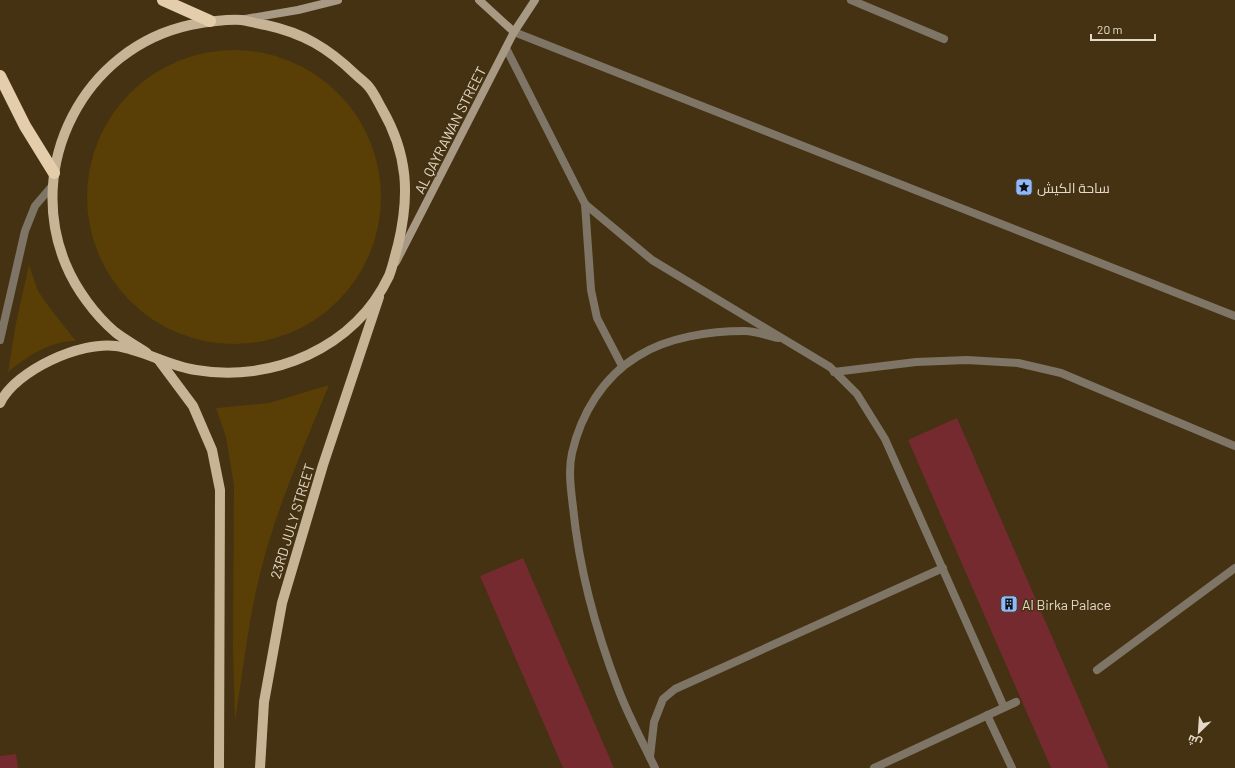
<svg xmlns="http://www.w3.org/2000/svg" width="1235" height="768" font-family="Barlow,Cairo,sans-serif">
	<style>
		.green { fill: #593e05 }
		.building { fill: #742a2f }
		.lines { fill: none; stroke-linecap: round; stroke-linejoin: round }
		.lane { stroke: #7e7567; stroke-width: 8 }
		.secondary { stroke: #a79983; stroke-width: 8 }
		.primary { stroke: #c7b497; stroke-width: 10 }
		.highway { stroke: #e3cdaa; stroke-width: 12 }
		.labels { text-anchor: middle; dominant-baseline: central; stroke-width: 3; stroke-linejoin: round; paint-order: stroke }
		.street-label { font-size: 14px; fill: #e4d9c8; stroke: #443212 }
		.poi-label { font-size: 14px; fill: #e4d9c8; stroke: #443212; text-anchor: start }
	</style>
	<rect width="100%" height="100%" fill="#443212"/>
	<g class="green">
		<circle cx="234" cy="197" r="147"/>
		<path d="M29,265L38,291L52,311L76,341C52,340 26,357 8,372L16,323Z"/>
		<path d="M329,385C304,447 276,508 260,574C248,622 243,672 235,721L233,647L234,486L226,437L216,408L269,403Z"/>
	</g>
	<g class="building">
		<path d="M957,418L1109,768H1051L908,440Z"/>
		<path d="M523,558L614,768H563L480,576Z"/>
		<path d="M16,754L18,768H0V756Z"/>
	</g>
	<g class="lines">
		<g class="lane">
			<path d="M851,0L944,39"/>
			<path d="M514,32L1235,316"/>
			<path d="M506,48L585,204L652,260L830,367L857,394L885,439L1004,707"/>
			<path d="M585,204L591,290L597,318L622,366"/>
			<path d="M0,340L25,231L35,206L52,186"/>
			<path d="M834,372L916,362L967,360L1018,363L1061,373L1235,446"/>
			<path d="M1097,670L1235,568"/>
			<path d="M987,715L1012,768"/>
			<path d="M650,757L654,722L663,699L675,689L943,568"/>
			<path d="M655,768C643,743 629,717 619,691C597,634 579,568 573,507C571,490 568,471 572,453C581,414 603,377 638,356C668,337 710,331 745,331C756,331 767,336 778,338"/>
			<path d="M874,768L1016,702"/>
		</g>
		<g class="secondary">
			<path d="M479,0L514,32"/>
			<path d="M245,19L298,10L338,0"/>
			<path d="M396,262L514,32L535,0"/>
		</g>
		<g class="primary">
			<path d="M158,359L193,406L212,450L220,490L219,768"/>
			<path d="M0,403C16,370 81,341 116,346C144,350 168,366 196,370C272,383 355,348 389,276C393,266 395,255 398,245C410,195 408,154 382,109C378,102 374,93 369,87C365,82 359,78 355,74C328,48 303,33 266,25C258,24 249,21 241,20C224,19 207,22 190,25C84,48 24,165 66,265C76,289 95,315 115,332C125,340 137,346 147,353"/>
			<path d="M260,768L264,702L282,603L323,465L379,297"/>
		</g>
		<g class="highway">
			<path d="M163,0L210,21"/>
			<path d="M0,76L25,126L54,173"/>
		</g>
	</g>
	<defs>
		<symbol id="sight-square" viewBox="-11 -11 22 22"><rect x="-9" y="-9" width="18" height="18" rx="4" fill="#8eb9fc" stroke="#443212"/><path d="M0-6L1.8-2.2L6-1.7L2.9 1.2L3.7 5.4L0 3.3L-3.7 5.4L-2.9 1.2L-6-1.7L-1.8-2.2Z" fill="#111"/></symbol>
		<symbol id="building-square" viewBox="-11 -11 22 22"><rect x="-9" y="-9" width="18" height="18" rx="4" fill="#8eb9fc" stroke="#443212"/><path d="M-4-6H4V6H1V3H-1V6H-4ZM-2.5-4.3h1.7v1.8h-1.7ZM.8-4.3h1.7v1.8H.8ZM-2.5-1h1.7V.8h-1.7ZM.8-1h1.7V.8H.8Z" fill="#111"/></symbol>
	</defs>
	<g fill-rule="evenodd">
		<use href="#sight-square" x="1014" y="177" width="20" height="20"/>
		<use href="#building-square" x="999" y="594" width="20" height="20"/>
	</g>
	<g class="labels">
		<g class="street-label">
			<text transform="translate(450 130) rotate(-63)">AL QAYRAWAN STREET</text>
			<text transform="translate(292 521) rotate(-73)">23RD JULY STREET</text>
		</g>
		<g class="poi-label">
			<text x="1037" y="187">ساحة الكيش</text>
			<text x="1022" y="604">Al Birka Palace</text>
		</g>
	</g>
	<g transform="translate(1199 732) rotate(205)" stroke="#443212" stroke-width="3" paint-order="stroke">
	<path d="M0-3L7 15L0 10L-7 15Z" fill="#e4d9c8"/>
	<text y="-6" font-size="11" font-weight="bold" text-anchor="middle" fill="#e4d9c8">ش</text>
	</g>
	<path d="M1091 34v6h64v-6" fill="none" stroke="#e4d9c8" stroke-width="2"/>
	<text x="1097" y="34" font-size="12" fill="#e4d9c8" stroke="#443212" stroke-width="3" paint-order="stroke">20 m</text>
</svg>
